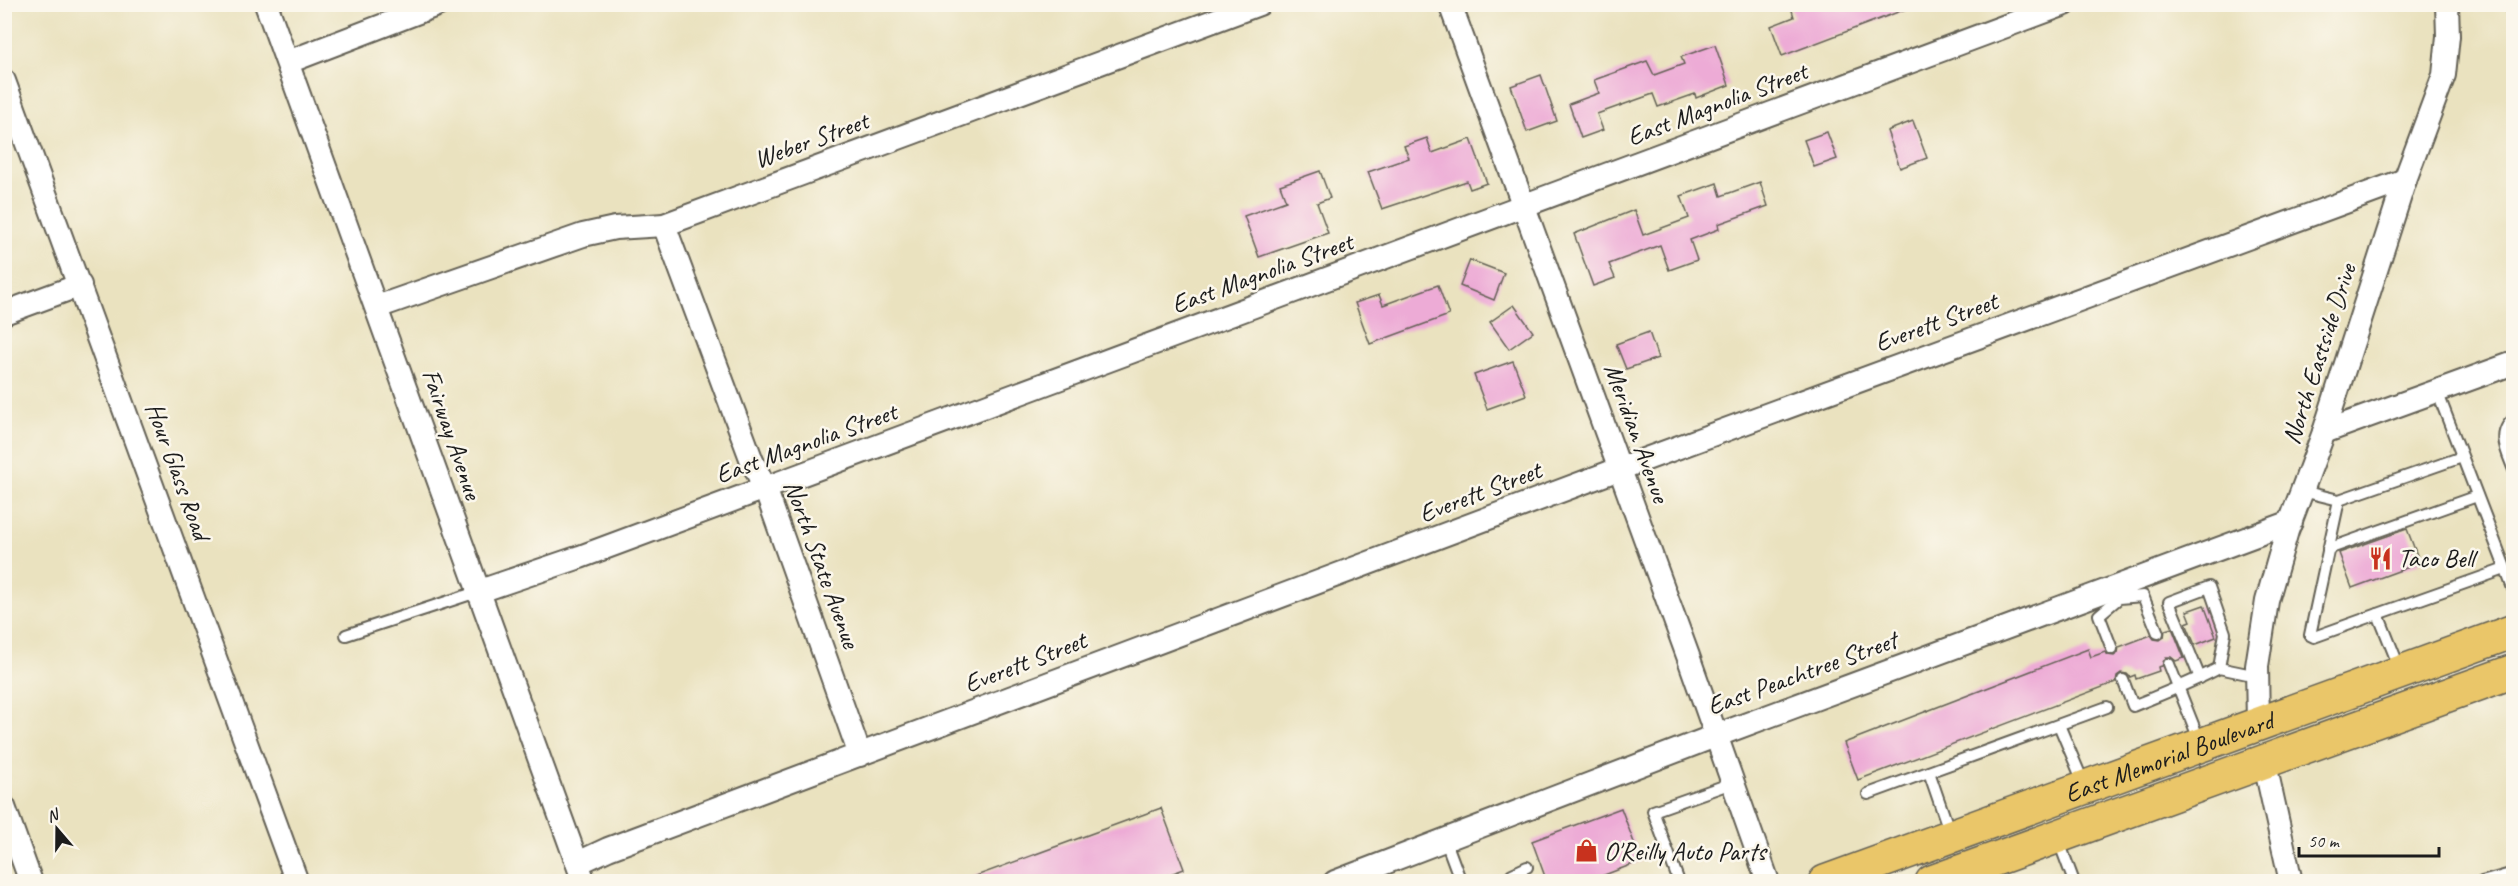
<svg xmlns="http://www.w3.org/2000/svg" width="2518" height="886" font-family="Caveat,sans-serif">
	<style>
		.building { fill: #edabd6 }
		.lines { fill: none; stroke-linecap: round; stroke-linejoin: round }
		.service-casing { stroke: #646155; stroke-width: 14 }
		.minor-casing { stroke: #646155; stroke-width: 26 }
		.primary-casing { stroke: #646155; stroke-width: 36 }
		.service { stroke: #fff; stroke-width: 10 }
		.minor { stroke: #fff; stroke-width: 22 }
		.primary { stroke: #eac669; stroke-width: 33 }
		.labels { text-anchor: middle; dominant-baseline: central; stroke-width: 5; stroke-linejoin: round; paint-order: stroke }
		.street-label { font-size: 26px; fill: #1c1c1c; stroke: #fbf7ec }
		.poi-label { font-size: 26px; fill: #1c1c1c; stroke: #fbf7ec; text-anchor: start }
	</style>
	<rect width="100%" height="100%" fill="#fbf7ec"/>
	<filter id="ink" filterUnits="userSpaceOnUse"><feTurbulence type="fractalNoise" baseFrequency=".0167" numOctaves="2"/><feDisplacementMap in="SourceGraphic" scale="12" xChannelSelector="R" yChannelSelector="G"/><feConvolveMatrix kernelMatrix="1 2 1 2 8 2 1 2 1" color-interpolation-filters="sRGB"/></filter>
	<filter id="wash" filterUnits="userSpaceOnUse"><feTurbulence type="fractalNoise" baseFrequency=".008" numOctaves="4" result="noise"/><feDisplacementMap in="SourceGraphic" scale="24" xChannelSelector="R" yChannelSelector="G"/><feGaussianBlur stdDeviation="1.35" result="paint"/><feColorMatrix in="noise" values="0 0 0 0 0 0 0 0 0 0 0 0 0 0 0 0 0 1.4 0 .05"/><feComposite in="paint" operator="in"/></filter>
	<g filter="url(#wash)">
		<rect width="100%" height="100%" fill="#eae2bf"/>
		<g id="blocks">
			<g class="building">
				<path d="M1790,4H1914V6L1782,56L1771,26L1794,17Z"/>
				<path d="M1715,45L1729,85L1696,98L1695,94L1658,107L1653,94L1597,114L1603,130L1581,138L1569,104L1599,93L1594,80L1647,61L1654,75L1684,64L1681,57Z"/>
				<path d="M1541,75L1557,121L1527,132L1511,86Z"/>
				<path d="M1913,121L1927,158L1900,168L1887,131Z"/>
				<path d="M1827,132L1837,159L1814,167L1804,140Z"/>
				<path d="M1427,138L1432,153L1471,139L1487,183L1470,189L1467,181L1382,209L1368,172L1409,158L1404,146Z"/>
				<path d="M1320,171L1330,198L1317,203L1328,233L1259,257L1244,216L1286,201L1280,185Z"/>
				<path d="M1760,182L1768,206L1718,224L1719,229L1690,240L1697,260L1669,270L1660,245L1609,264L1615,278L1593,286L1574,234L1634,210L1643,235L1689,218L1681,196L1717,183L1721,196Z"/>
				<path d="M1470,260L1504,273L1494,300L1460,286Z"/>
				<path d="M1438,285L1449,315L1370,344L1355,303L1379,295L1383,305Z"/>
				<path d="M1514,305L1533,332L1509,349L1490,322Z"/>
				<path d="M1649,332L1658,358L1626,369L1616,344Z"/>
				<path d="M1513,361L1526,395L1487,409L1474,375Z"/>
				<path d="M2407,529L2420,563L2352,588L2339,553Z"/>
				<path d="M2204,605L2216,637L2195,645L2186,623L2191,621L2187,611Z"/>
				<path d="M2172,628L2184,658L2176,661L2171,657H2166L2162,666L2158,667L2159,671L2136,679L2135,675L2130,677L2127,674L2121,673L2117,676L2116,682L1858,780L1844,743L2088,649L2091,657L2105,652L2108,655L2114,656L2118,653L2119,647L2151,635L2154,639L2160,640L2164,637L2165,630Z"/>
				<path d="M1161,808L1184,869L1149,882H965V880Z"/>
				<path d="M1621,808L1641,861L1586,882H1547L1532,841Z"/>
			</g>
		</g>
	</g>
	<g filter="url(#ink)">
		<use href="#blocks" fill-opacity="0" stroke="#646155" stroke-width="1.5"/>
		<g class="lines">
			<defs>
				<g id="service">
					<path d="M2506,4L2514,12"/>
					<path d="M2437,391L2514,591"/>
					<path d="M2514,419C2496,433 2507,452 2514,470"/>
					<path d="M2302,491L2339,500L2310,635L2314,637L2378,614L2400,669"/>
					<path d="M2339,500L2462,457"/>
					<path d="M2328,549L2477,496"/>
					<path d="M2378,614L2505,569"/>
					<path d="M346,635L477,592"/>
					<path d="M2112,649L2099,615L2119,598L2143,596L2158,633"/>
					<path d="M2169,664L2200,742"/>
					<path d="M2219,668L2257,676"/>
					<path d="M2123,680L2133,706C2162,694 2191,683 2219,668L2225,633L2209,587L2169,602L2200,678"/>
					<path d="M2059,725L2084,784"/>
					<path d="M1929,772L1950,833"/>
					<path d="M1868,794L2107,707"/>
					<path d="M1445,839L1461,882"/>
					<path d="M2058,839L2074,882"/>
					<path d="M1514,882L1512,874L1527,867"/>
					<path d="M1679,882L1653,811L1732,783"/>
					<path d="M2482,882L2514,873"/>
				</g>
				<g id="minor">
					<path d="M266,4L584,882"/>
					<path d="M1450,4L1688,656L1768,882"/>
					<path d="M288,62L439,4"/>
					<path d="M4,81L297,882"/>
					<path d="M664,225L752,461L765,488L860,755"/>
					<path d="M377,307L583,235L615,228L664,225L1259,4"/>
					<path d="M4,313L80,285"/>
					<path d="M2324,432L2514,363"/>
					<path d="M477,592L580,557L2065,4"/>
					<path d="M2258,724L2257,666L2267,601L2287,531L2324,432L2405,180L2444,75L2448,36L2447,4"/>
					<path d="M2264,760L2291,882"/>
					<path d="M4,807L31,882"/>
					<path d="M578,863L608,849L1619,469L2405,180"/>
					<path d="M1335,882L1715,736L2291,522"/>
				</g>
				<g id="primary">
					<path id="s1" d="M1825,882L2514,631"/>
					<path d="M1932,882L2514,671"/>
				</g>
			</defs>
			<use href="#service" class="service-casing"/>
			<use href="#minor" class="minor-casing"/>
			<use href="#primary" class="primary-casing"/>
			<use href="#service" class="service"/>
			<use href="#minor" class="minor"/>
			<use href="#primary" class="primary"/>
		</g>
	</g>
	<defs>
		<symbol id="restaurant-bare" viewBox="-9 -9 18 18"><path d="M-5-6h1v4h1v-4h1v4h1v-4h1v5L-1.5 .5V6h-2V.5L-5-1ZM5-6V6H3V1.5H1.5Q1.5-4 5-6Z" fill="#c8321e" stroke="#fbf7ec" stroke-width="2.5" paint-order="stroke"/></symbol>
		<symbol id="shop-bare" viewBox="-9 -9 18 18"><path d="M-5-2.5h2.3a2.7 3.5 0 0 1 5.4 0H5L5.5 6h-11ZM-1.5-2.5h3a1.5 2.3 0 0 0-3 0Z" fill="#c8321e" stroke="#fbf7ec" stroke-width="2.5" paint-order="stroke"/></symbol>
	</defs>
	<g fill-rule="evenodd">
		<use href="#restaurant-bare" x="2364" y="542" width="33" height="33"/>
		<use href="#shop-bare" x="1570" y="834" width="33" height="33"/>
	</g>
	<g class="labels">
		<g class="street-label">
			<text transform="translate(1717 104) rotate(-21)">East Magnolia Street</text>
			<text transform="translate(811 140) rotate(-20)">Weber Street</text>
			<text transform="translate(1262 273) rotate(-20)">East Magnolia Street</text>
			<text transform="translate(1936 322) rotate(-20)">Everett Street</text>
			<text transform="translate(2319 354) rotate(-72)">North Eastside Drive</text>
			<text transform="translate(1637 433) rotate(70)">Meridian Avenue</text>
			<text transform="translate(452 434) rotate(71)">Fairway Avenue</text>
			<text transform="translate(806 443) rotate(-20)">East Magnolia Street</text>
			<text transform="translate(178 471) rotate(70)">Hour Glass Road</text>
			<text transform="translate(1480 492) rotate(-21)">Everett Street</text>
			<text transform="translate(822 564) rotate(70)">North State Avenue</text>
			<text transform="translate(1025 662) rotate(-21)">Everett Street</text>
			<text transform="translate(1802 673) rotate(-20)">East Peachtree Street</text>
			<text stroke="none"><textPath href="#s1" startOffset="366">East Memorial Boulevard</textPath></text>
		</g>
		<g class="poi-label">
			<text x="2398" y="558">Taco Bell</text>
			<text x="1604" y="851">O'Reilly Auto Parts</text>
		</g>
	</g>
	<rect width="2518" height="886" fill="none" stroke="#fbf7ec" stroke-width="24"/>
	<g transform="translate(57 829) rotate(340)" stroke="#fbf7ec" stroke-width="4.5" paint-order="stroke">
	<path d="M0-4.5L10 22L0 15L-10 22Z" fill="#1c1c1c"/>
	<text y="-9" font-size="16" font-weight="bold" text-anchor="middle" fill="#1c1c1c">N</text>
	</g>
	<path d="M2299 847v9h140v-9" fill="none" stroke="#1c1c1c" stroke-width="3"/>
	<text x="2308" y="847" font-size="18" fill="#1c1c1c" stroke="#fbf7ec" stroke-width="4.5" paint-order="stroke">50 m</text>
</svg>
